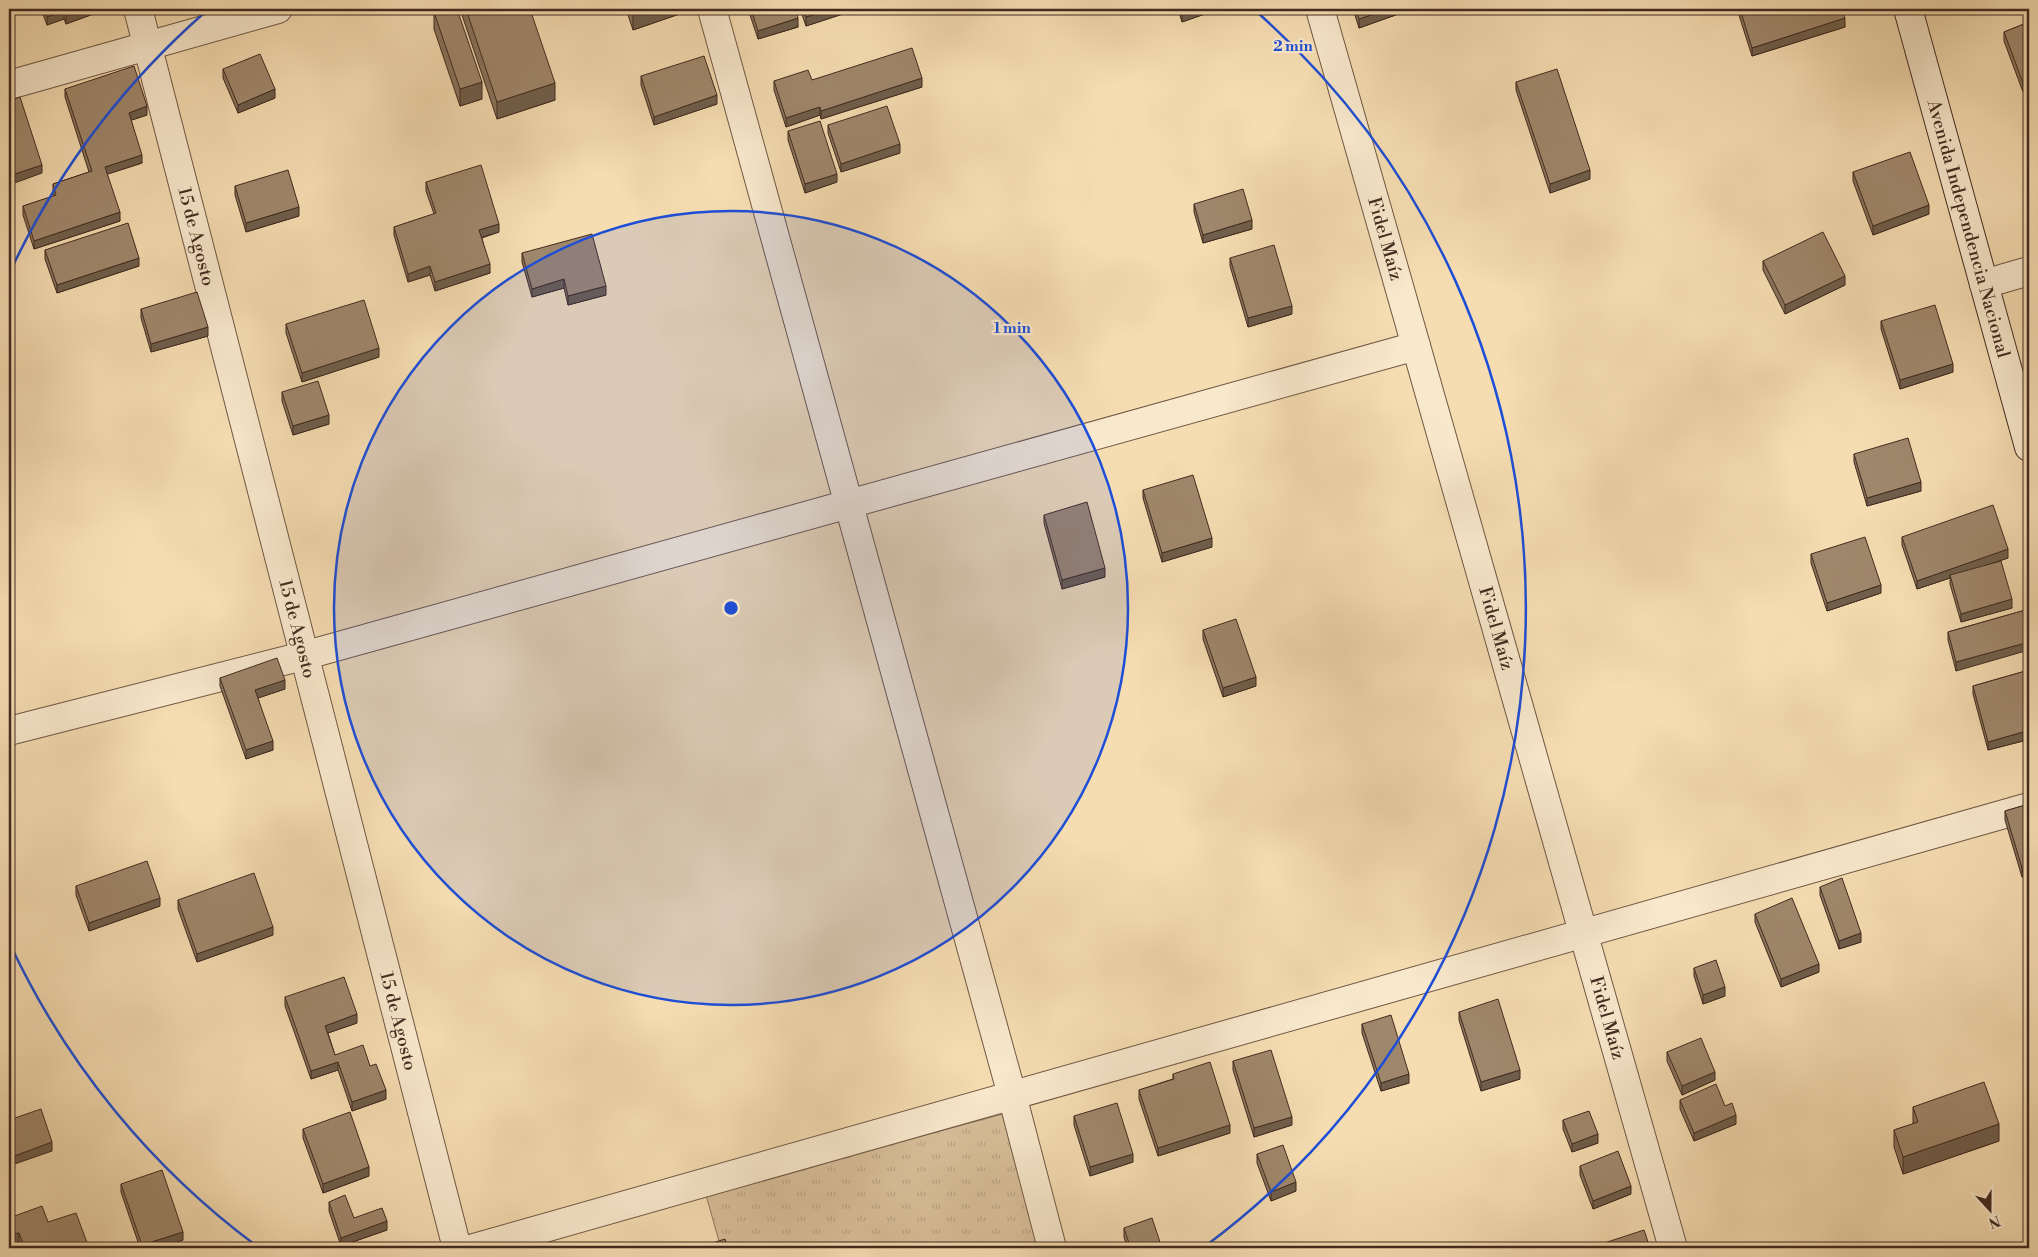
<svg xmlns="http://www.w3.org/2000/svg" width="2038" height="1257" font-family="'Libre Bodoni',serif">
	<style>
		.grass { fill: url(#grass-tufts); stroke: #8c745c }
		.lines { fill: none; stroke-linecap: round; stroke-linejoin: round }
		.street-casing { stroke: #6f5744; stroke-width: 30 }
		.secondary-casing { stroke: #422b20; stroke-width: 30 }
		.street { stroke: #f8e8cc; stroke-width: 28 }
		.secondary { stroke: #f8e8cc; stroke-width: 28 }
		.wall { fill: #89745c; stroke: #422b20 }
		.shaded-wall { fill: #6f5e4b; stroke: #422b20 }
		.building { fill: #9f876b; stroke: #422b20 }
		.ring { fill: none; stroke: #1d4ed8; stroke-width: 2.5 }
		.labels { text-anchor: middle; dominant-baseline: central; stroke-width: 4.5; stroke-linejoin: round; paint-order: stroke }
		.street-label { font-size: 18px; fill: #422b20; stroke: #f8e8cc }
		.centre { fill: #1d4ed8; stroke: #f8e8cc; stroke-width: 2.5 }
		.ring-label { font-size: 15px; text-anchor: middle; font-weight: bold; fill: #1d4ed8; stroke: #f8e8cc; stroke-width: 4.5; stroke-linejoin: round; paint-order: stroke }
	</style>
	<defs>
		<pattern id="grass-tufts" width="24" height="20" patternUnits="userSpaceOnUse" patternTransform="scale(1.25)"><rect width="24" height="20" fill="#d7be98"/><path d="M3 7l-1-3M5 7V3M7 7l1-3M15 17l-1-3M17 17v-4M19 17l1-3" fill="none" stroke="#baa383"/></pattern>
	</defs>
	<rect width="100%" height="100%" fill="#f5dcb1"/>
	<filter id="stains"><feTurbulence type="fractalNoise" baseFrequency=".004" numOctaves="4"/><feColorMatrix values="0 0 0 0 .2 0 0 0 0 .09 0 0 0 0 .02 0 0 0 .5 -.17"/></filter>
	<radialGradient id="worn" r=".72"><stop offset=".6" stop-color="#630" stop-opacity="0"/><stop offset="1" stop-color="#630" stop-opacity=".3"/></radialGradient>
	<path class="grass" d="M1010,1112L1044,1248H721L706,1195Z"/>
	<g class="lines">
		<defs>
			<g id="street">
				<path id="s1" d="M138,9L457,1248"/>
				<path d="M712,9L1012,1095L1052,1248"/>
				<path id="s2" d="M1320,9L1673,1248"/>
				<path d="M9,85L278,9"/>
				<path d="M1984,284L2029,271"/>
				<path d="M9,731L303,656L1416,346"/>
				<path d="M474,1248L2029,807"/>
			</g>
			<g id="secondary">
				<path id="s3" d="M1908,9L2029,447"/>
			</g>
		</defs>
		<use href="#street" class="street-casing"/>
		<use href="#secondary" class="secondary-casing"/>
		<use href="#street" class="street"/>
		<use href="#secondary" class="secondary"/>
	</g>
	<g class="wall">
		<path d="M41,9H107L66,24L64,19L47,25Z"/>
		<path d="M460,9H530L555,100L497,119Z"/>
		<path d="M626,9H694L633,30Z"/>
		<path d="M748,9H795L798,27L758,39Z"/>
		<path d="M800,9H858L806,26Z"/>
		<path d="M1178,9H1219L1182,22Z"/>
		<path d="M1353,9H1404V12L1359,28Z"/>
		<path d="M1737,9H1842L1845,27L1752,56Z"/>
		<path d="M434,12L482,99L460,106L434,29Z"/>
		<path d="M2029,22V89L2023,92L2004,41V32Z"/>
		<path d="M223,69L275,98L238,113L223,78Z"/>
		<path d="M641,76L717,104L654,125L641,85Z"/>
		<path d="M812,80L922,87L821,119L820,115L786,127L774,90V81Z"/>
		<path d="M1516,82L1590,179L1550,193L1516,90Z"/>
		<path d="M65,89L147,115L131,120L142,163L107,174L120,221L34,249L23,215V206L54,196L53,193V184L89,172L65,97Z"/>
		<path d="M828,125L900,153L841,172L828,133Z"/>
		<path d="M788,131L837,182L805,193L788,140Z"/>
		<path d="M1853,172L1929,214L1873,235L1853,181Z"/>
		<path d="M426,182L499,232L482,238L490,273L435,291L430,275L408,282L394,235V227L434,214L426,191Z"/>
		<path d="M235,186L299,216L246,232L235,195Z"/>
		<path d="M1194,204L1252,229L1203,243L1194,212Z"/>
		<path d="M45,250L139,266L57,293L45,259Z"/>
		<path d="M522,253L606,295L568,305L564,288L532,297L522,262Z"/>
		<path d="M1230,258L1292,314L1248,327L1230,266Z"/>
		<path d="M1763,261L1845,285L1785,314L1763,270Z"/>
		<path d="M141,309L208,336L151,352L141,318Z"/>
		<path d="M1881,321L1953,372L1900,389L1881,329Z"/>
		<path d="M286,324L379,357L302,382L286,333Z"/>
		<path d="M282,392L329,424L293,435L282,401Z"/>
		<path d="M1854,454L1921,491L1867,506L1854,462Z"/>
		<path d="M1143,490L1212,547L1162,562L1143,498Z"/>
		<path d="M1044,515L1105,577L1062,589L1044,523Z"/>
		<path d="M1902,537L2008,558L1985,566L2012,608L1961,622L1950,584V578L1917,589L1902,545Z"/>
		<path d="M1811,554L1881,593L1827,611L1811,563Z"/>
		<path d="M2029,609L1956,671L1948,640V632Z"/>
		<path d="M1203,630L1256,686L1223,697L1203,639Z"/>
		<path d="M2029,670V763L2023,741L1988,750L1973,694V686Z"/>
		<path d="M220,678L285,689L258,698L273,750L246,759L220,686Z"/>
		<path d="M2029,804V875L2022,877L2005,820V811Z"/>
		<path d="M76,886L160,906L89,931L76,895Z"/>
		<path d="M1820,887L1861,942L1839,949L1820,895Z"/>
		<path d="M178,900L273,935L197,962L178,909Z"/>
		<path d="M1755,914L1819,972L1781,987L1755,922Z"/>
		<path d="M1694,968L1725,996L1703,1004L1694,976Z"/>
		<path d="M285,997L357,1023L328,1033L335,1055L370,1066L386,1099L352,1111L338,1070L311,1079L285,1006Z"/>
		<path d="M1459,1012L1520,1079L1481,1091L1459,1020Z"/>
		<path d="M1362,1024L1409,1083L1381,1091L1362,1033Z"/>
		<path d="M1667,1052L1715,1080L1682,1095L1667,1061Z"/>
		<path d="M1233,1061L1292,1125L1254,1137L1233,1070Z"/>
		<path d="M1173,1074L1230,1133L1158,1156L1139,1099V1090L1173,1079Z"/>
		<path d="M1680,1100L1725,1106L1736,1124L1694,1141L1680,1109Z"/>
		<path d="M1913,1107L1999,1141L1903,1174L1894,1147V1130L1913,1124Z"/>
		<path d="M1074,1116L1133,1162L1090,1176L1074,1125Z"/>
		<path d="M1563,1120L1598,1143L1572,1152L1563,1129Z"/>
		<path d="M303,1129L369,1176L323,1193L303,1138Z"/>
		<path d="M1257,1154L1296,1191L1271,1201L1257,1163Z"/>
		<path d="M1580,1166L1631,1194L1593,1209L1580,1175Z"/>
		<path d="M121,1184L183,1240L159,1248H140L121,1192Z"/>
		<path d="M329,1202L354,1218L387,1230L341,1246L329,1211Z"/>
		<path d="M9,1218L48,1222L89,1248H22L19,1242L14,1243L9,1228Z"/>
		<path d="M1124,1228L1162,1248L1127,1247L1124,1237Z"/>
	</g>
	<g class="shaded-wall">
		<path d="M83,9H107L66,24V15Z"/>
		<path d="M645,9H694L633,30V13Z"/>
		<path d="M832,9H858L806,26V17Z"/>
		<path d="M1194,9H1219L1182,22V13Z"/>
		<path d="M1389,9H1404V12L1359,28V19Z"/>
		<path d="M1418,9H1432L1418,14Z"/>
		<path d="M64,10V19L47,25V17Z"/>
		<path d="M798,18V27L758,39V31Z"/>
		<path d="M1845,18V27L1752,56V48Z"/>
		<path d="M922,78V87L821,119V111Z"/>
		<path d="M2029,81V89L2023,92V83Z"/>
		<path d="M482,82V99L460,106V89Z"/>
		<path d="M555,83V100L497,119V102Z"/>
		<path d="M275,89V98L238,113V105Z"/>
		<path d="M717,95V104L654,125V117Z"/>
		<path d="M147,106V115L129,121V113Z"/>
		<path d="M820,107V115L786,127V118Z"/>
		<path d="M900,144V153L841,172V164Z"/>
		<path d="M142,155V163L105,175V167Z"/>
		<path d="M42,165V173L9,185V176Z"/>
		<path d="M1590,170V179L1550,193V184Z"/>
		<path d="M837,174V182L805,193V184Z"/>
		<path d="M10,195V204H9V196Z"/>
		<path d="M1929,205V214L1873,235V226Z"/>
		<path d="M299,207V216L246,232V223Z"/>
		<path d="M120,212V221L34,249V241Z"/>
		<path d="M1252,220V229L1203,243V235Z"/>
		<path d="M499,224V232L479,238V230Z"/>
		<path d="M139,258V266L57,293V285Z"/>
		<path d="M490,264V273L435,291V282Z"/>
		<path d="M430,266V275L408,282V274Z"/>
		<path d="M1845,276V285L1785,314V305Z"/>
		<path d="M564,279V288L532,297V289Z"/>
		<path d="M606,286V295L568,305V296Z"/>
		<path d="M1292,306V314L1248,327V318Z"/>
		<path d="M208,327V336L151,352V344Z"/>
		<path d="M379,348V357L302,382V373Z"/>
		<path d="M1953,364V372L1900,389V380Z"/>
		<path d="M329,415V424L293,435V426Z"/>
		<path d="M1921,482V491L1867,506V498Z"/>
		<path d="M1212,538V547L1162,562V553Z"/>
		<path d="M2008,549V558L1951,577L1950,575V578L1917,589V581Z"/>
		<path d="M1105,568V577L1062,589V580Z"/>
		<path d="M1881,585V593L1827,611V603Z"/>
		<path d="M2012,599V608L1961,622V614Z"/>
		<path d="M2029,642V650L1956,671V662Z"/>
		<path d="M1256,677V686L1223,697V688Z"/>
		<path d="M285,680V689L255,699V690Z"/>
		<path d="M2023,732V741L1988,750V742Z"/>
		<path d="M273,741V750L246,759V750Z"/>
		<path d="M2029,866V875L2022,877V868Z"/>
		<path d="M160,898V906L89,931V923Z"/>
		<path d="M273,927V935L197,962V954Z"/>
		<path d="M1861,933V942L1839,949V941Z"/>
		<path d="M1819,964V972L1781,987V979Z"/>
		<path d="M1725,987V996L1703,1004V995Z"/>
		<path d="M13,1011V1020L9,1021V1013Z"/>
		<path d="M357,1014V1023L325,1034V1026Z"/>
		<path d="M338,1062V1070L311,1079V1071Z"/>
		<path d="M1520,1070V1079L1481,1091V1082Z"/>
		<path d="M1715,1072V1080L1682,1095V1086Z"/>
		<path d="M1409,1074V1083L1381,1091V1083Z"/>
		<path d="M386,1090V1099L352,1111V1102Z"/>
		<path d="M1736,1115V1124L1694,1141V1133Z"/>
		<path d="M1292,1117V1125L1254,1137V1128Z"/>
		<path d="M1999,1124V1141L1903,1174V1157Z"/>
		<path d="M1230,1125V1133L1158,1156V1148Z"/>
		<path d="M1598,1134V1143L1572,1152V1144Z"/>
		<path d="M52,1142V1151L9,1166V1158Z"/>
		<path d="M1133,1154V1162L1090,1176V1167Z"/>
		<path d="M369,1167V1176L323,1193V1184Z"/>
		<path d="M1296,1182V1191L1271,1201V1192Z"/>
		<path d="M1631,1186V1194L1593,1209V1201Z"/>
		<path d="M387,1221V1230L341,1246V1238Z"/>
		<path d="M183,1232V1240L159,1248H142V1245Z"/>
		<path d="M19,1233V1242L14,1243V1234Z"/>
	</g>
	<g class="building">
		<path d="M44,9H83L66,15L64,10L47,17Z"/>
		<path d="M443,9H457L482,82L460,89L434,12Z"/>
		<path d="M466,9H530L555,83L497,102Z"/>
		<path d="M631,9H645L633,13Z"/>
		<path d="M751,9H795L798,18L758,31Z"/>
		<path d="M803,9H832L806,17Z"/>
		<path d="M1181,9H1194L1182,13Z"/>
		<path d="M1356,9H1389L1359,19Z"/>
		<path d="M1740,9H1842L1845,18L1752,48Z"/>
		<path d="M2029,22V81L2023,83L2004,32Z"/>
		<path d="M912,48L922,78L821,111L820,107L786,118L774,81L808,70L812,80Z"/>
		<path d="M260,54L275,89L238,105L223,69Z"/>
		<path d="M704,56L717,95L654,117L641,76Z"/>
		<path d="M134,66L147,106L129,113L142,155L105,167L120,212L34,241L23,206L56,195L53,184L92,171L65,89Z"/>
		<path d="M1557,69L1590,170L1550,184L1516,82Z"/>
		<path d="M20,97L42,165L9,176V101Z"/>
		<path d="M887,106L900,144L841,164L828,125Z"/>
		<path d="M820,121L837,174L805,184L788,131Z"/>
		<path d="M1910,152L1929,205L1873,226L1853,172Z"/>
		<path d="M481,165L499,224L479,230L490,264L435,282L430,266L408,274L394,227L436,213L426,182Z"/>
		<path d="M288,170L299,207L246,223L235,186Z"/>
		<path d="M1243,189L1252,220L1203,235L1194,204Z"/>
		<path d="M128,223L139,258L57,285L45,250Z"/>
		<path d="M1823,232L1845,276L1785,305L1763,261Z"/>
		<path d="M592,234L606,286L568,296L564,279L532,289L522,253Z"/>
		<path d="M1274,245L1292,306L1248,318L1230,258Z"/>
		<path d="M197,292L208,327L151,344L141,309Z"/>
		<path d="M364,300L379,348L302,373L286,324Z"/>
		<path d="M1935,305L1953,364L1900,380L1881,321Z"/>
		<path d="M318,381L329,415L293,426L282,392Z"/>
		<path d="M1908,438L1921,482L1867,498L1854,454Z"/>
		<path d="M1193,475L1212,538L1162,553L1143,490Z"/>
		<path d="M1087,502L1105,568L1062,580L1044,515Z"/>
		<path d="M1993,505L2008,549L1917,581L1902,537Z"/>
		<path d="M1865,537L1881,585L1827,603L1811,554Z"/>
		<path d="M2001,561L2012,599L1961,614L1950,575Z"/>
		<path d="M2029,609V642L1956,662L1948,632Z"/>
		<path d="M1236,619L1256,677L1223,688L1203,630Z"/>
		<path d="M277,658L285,680L255,690L273,741L246,750L220,678Z"/>
		<path d="M2029,670V754L2023,732L1988,742L1973,686Z"/>
		<path d="M2029,804V866L2022,868L2005,811Z"/>
		<path d="M147,861L160,898L89,923L76,886Z"/>
		<path d="M254,873L273,927L197,954L178,900Z"/>
		<path d="M1842,878L1861,933L1839,941L1820,887Z"/>
		<path d="M1792,898L1819,964L1781,979L1755,914Z"/>
		<path d="M1716,960L1725,987L1703,995L1694,968Z"/>
		<path d="M344,977L357,1014L325,1026L335,1055L363,1045L370,1066L376,1064L386,1090L352,1102L338,1062L311,1071L285,997Z"/>
		<path d="M1498,999L1520,1070L1481,1082L1459,1012Z"/>
		<path d="M9,1000L13,1011L9,1013Z"/>
		<path d="M1391,1015L1409,1074L1381,1083L1362,1024Z"/>
		<path d="M1701,1038L1715,1072L1682,1086L1667,1052Z"/>
		<path d="M1271,1050L1292,1117L1254,1128L1233,1061Z"/>
		<path d="M1210,1062L1230,1125L1158,1148L1139,1090L1174,1079L1173,1074Z"/>
		<path d="M1984,1082L1999,1124L1903,1157L1894,1130L1918,1122L1913,1107Z"/>
		<path d="M1716,1084L1725,1106L1732,1103L1736,1115L1694,1133L1680,1100Z"/>
		<path d="M1117,1103L1133,1154L1090,1167L1074,1116Z"/>
		<path d="M41,1109L52,1142L9,1158V1120Z"/>
		<path d="M1589,1111L1598,1134L1572,1144L1563,1120Z"/>
		<path d="M350,1112L369,1167L323,1184L303,1129Z"/>
		<path d="M1283,1145L1296,1182L1271,1192L1257,1154Z"/>
		<path d="M1618,1151L1631,1186L1593,1201L1580,1166Z"/>
		<path d="M162,1170L183,1232L142,1245L121,1184Z"/>
		<path d="M345,1195L354,1218L382,1208L387,1221L341,1238L329,1202Z"/>
		<path d="M42,1206L48,1222L76,1213L89,1248H25L19,1233L14,1234L9,1218Z"/>
		<path d="M1152,1218L1162,1248H1122L1130,1246L1124,1228Z"/>
		<path d="M1644,1230L1650,1248H1589Z"/>
		<path d="M725,1239L728,1248H697Z"/>
	</g>
	<circle cx="731" cy="608" r="397" fill="#1d4ed8" fill-opacity=".12"/>
	<g class="ring">
		<circle cx="731" cy="608" r="397"/>
		<path d="M258 1247A795 795 0 0 1 10 944M10 272A795 795 0 0 1 204 13M1258 13A795 795 0 0 1 1204 1247"/>
	</g>
	<g class="labels">
		<g class="street-label">
			<text stroke="none"><textPath href="#s3" startOffset="228">Avenida Independencia Nacional</textPath></text>
			<text stroke="none"><textPath href="#s1" startOffset="235">15 de Agosto</textPath></text>
			<text stroke="none"><textPath href="#s2" startOffset="239">Fidel Maíz</textPath></text>
			<text stroke="none"><textPath href="#s1" startOffset="640">15 de Agosto</textPath></text>
			<text stroke="none"><textPath href="#s2" startOffset="644">Fidel Maíz</textPath></text>
			<text stroke="none"><textPath href="#s2" startOffset="1049">Fidel Maíz</textPath></text>
			<text stroke="none"><textPath href="#s1" startOffset="1045">15 de Agosto</textPath></text>
		</g>
	</g>
	<circle cx="731" cy="608" r="8" class="centre"/>
	<g class="ring-label">
		<text x="1293" y="51">2 min</text>
		<text x="1012" y="333">1 min</text>
	</g>
	<rect width="2038" height="1257" fill="none" stroke="#f5dcb1" stroke-width="30"/>
	<rect x="10" y="10" width="2018" height="1237" fill="none" stroke="#422b20" stroke-width="2.5"/>
	<rect x="15" y="15" width="2008" height="1227" fill="none" stroke="#422b20"/>
	<g transform="translate(1990 1210) rotate(159)" stroke="#f8e8cc" stroke-width="4" paint-order="stroke">
	<path d="M0-4L9 19L0 12L-9 19Z" fill="#422b20"/>
	<text y="-8" font-size="14" font-weight="bold" text-anchor="middle" fill="#422b20">N</text>
	</g>
	<rect width="100%" height="100%" filter="url(#stains)"/>
	<rect width="100%" height="100%" fill="url(#worn)"/>
</svg>
